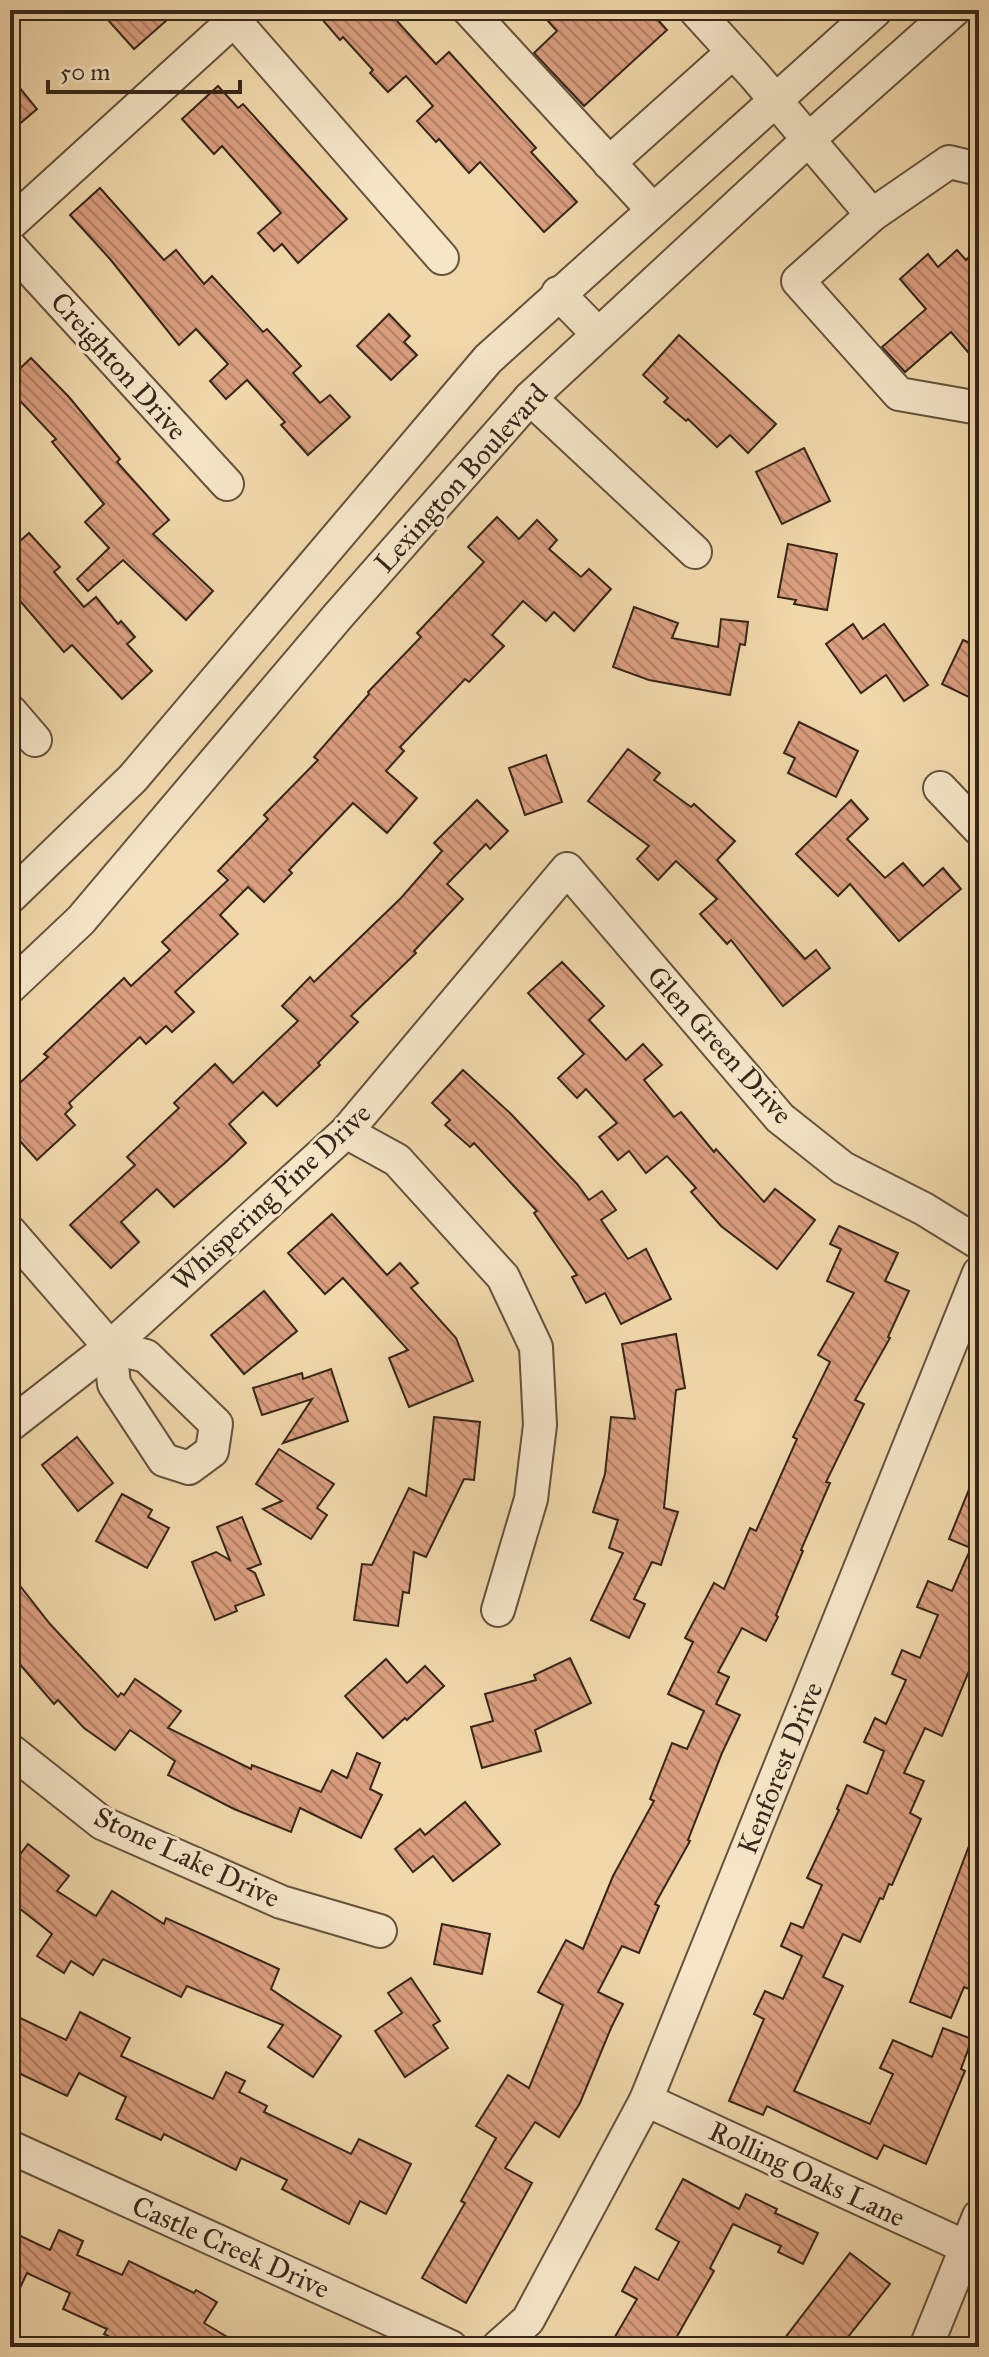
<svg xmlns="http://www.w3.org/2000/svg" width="989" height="2357" font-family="'IM FELL Great Primer',serif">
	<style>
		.building { fill: url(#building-back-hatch); stroke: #37261a; stroke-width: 2 }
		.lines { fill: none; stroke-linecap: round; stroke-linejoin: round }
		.minor-casing { stroke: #65523e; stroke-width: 36 }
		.minor { stroke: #f5e6c8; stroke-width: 32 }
		.labels { text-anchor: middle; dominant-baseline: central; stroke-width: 6; stroke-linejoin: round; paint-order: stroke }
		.street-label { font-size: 28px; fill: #37261a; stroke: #f5e6c8 }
	</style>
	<defs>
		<pattern id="building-back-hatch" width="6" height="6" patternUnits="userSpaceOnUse" patternTransform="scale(2)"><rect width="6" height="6" fill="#da9e7f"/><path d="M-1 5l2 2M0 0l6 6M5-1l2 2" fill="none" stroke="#b28167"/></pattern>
	</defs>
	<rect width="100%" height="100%" fill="#f0d8aa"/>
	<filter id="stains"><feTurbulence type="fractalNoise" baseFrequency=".0025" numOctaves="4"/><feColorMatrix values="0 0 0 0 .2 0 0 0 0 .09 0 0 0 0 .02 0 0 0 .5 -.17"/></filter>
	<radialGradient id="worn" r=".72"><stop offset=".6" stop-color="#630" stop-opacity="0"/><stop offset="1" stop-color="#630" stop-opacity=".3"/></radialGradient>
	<g class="building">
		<path d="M99,10H157L167,20L134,49Z"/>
		<path d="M314,10H387L436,64L449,52L536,148L531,152L577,202L544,232L480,162L469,173L439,139L436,142L417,121L433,106L406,76L388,92L370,73L373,70L343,37L340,40Z"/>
		<path d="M538,10H649L667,30L584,106L534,53L557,31Z"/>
		<path d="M10,76L37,109L10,132Z"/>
		<path d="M218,86L238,108L243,104L347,219L298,263L282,244L274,251L258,233L281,213L222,146L214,154L182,119Z"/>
		<path d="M100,188L164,260L176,250L204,284L212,276L263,332L267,329L301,366L293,373L320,403L330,395L350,417L308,455L281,425L285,422L247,380L226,399L210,381L228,364L196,329L179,345L110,259L70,215Z"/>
		<path d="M979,248V365L951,332L905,372L882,347L926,309L900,279L928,254L938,267L957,250L966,260Z"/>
		<path d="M389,314L410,336L404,342L417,355L391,380L357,346Z"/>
		<path d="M679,335L776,424L748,453L730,435L717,447L688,419L686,421L664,402L668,398L643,375Z"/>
		<path d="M31,358L69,397L120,459L117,462L169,520L153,534L213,591L186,620L123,560L88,591L77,579L109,548L85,522L104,504L52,442L56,439L10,390V378Z"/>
		<path d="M804,448L830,501L782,524L756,472Z"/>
		<path d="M497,517L519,539L537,520L557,540L549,549L581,577L589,569L611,589L574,631L554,612L546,621L523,601L492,635L504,646L469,682L465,679L400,747L404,751L386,771L417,798L387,833L353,803L289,870L292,873L264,902L248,887L220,915L238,934L175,992L194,1012L172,1032L166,1026L146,1044L140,1037L69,1103L72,1107L65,1114L75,1125L37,1160L10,1130V1092L48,1057L44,1054L124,978L131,986L170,950L162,942L228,880L218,871L268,819L264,815L318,760L314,757L369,694L368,692L421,637L417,633L484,562L468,547Z"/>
		<path d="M29,533L60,567L54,572L84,607L96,597L118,624L121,621L135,637L127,644L152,671L122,699L72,645L64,652L21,602L10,612V550Z"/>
		<path d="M788,544L837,554L827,610L794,604L796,600L778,597Z"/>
		<path d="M634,607L678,623L672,638L718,647L721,619L748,622L745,645L740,644L730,695L649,680L613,667Z"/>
		<path d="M853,624L863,639L884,624L928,685L904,701L886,675L861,693L826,644Z"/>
		<path d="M963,640L979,647V702L942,684Z"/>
		<path d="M799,722L858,751L836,797L788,773L795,758L784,753Z"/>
		<path d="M628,749L660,773L654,780L691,807L694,804L735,841L717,860L805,959L816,950L830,968L783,1006L731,940L727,944L700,914L717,899L676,861L658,880L637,859L649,846L588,801Z"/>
		<path d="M546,755L562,802L525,815L509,768Z"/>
		<path d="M477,800L508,831L490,849L486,844L447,884L463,899L414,951L416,953L351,1016L358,1022L318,1063L320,1065L277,1106L263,1092L229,1124L246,1143L226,1162L174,1207L157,1189L121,1222L139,1242L111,1268L70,1225L135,1165L127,1157L179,1108L174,1103L215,1064L233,1083L298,1021L282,1006L310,977L314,982L401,898L442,851L434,843Z"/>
		<path d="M851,800L868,819L847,839L885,878L903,863L923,886L943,868L961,889L899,941L850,884L838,896L796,854Z"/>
		<path d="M562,962L604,1006L589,1020L626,1060L643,1044L662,1065L644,1080L674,1117L681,1112L714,1152L716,1149L764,1202L775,1189L815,1220L777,1269L721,1226L691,1192L696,1188L667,1156L646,1173L629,1151L618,1160L599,1137L617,1123L586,1089L577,1098L558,1078L584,1054L528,993Z"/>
		<path d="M463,1070L510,1113L577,1184L589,1200L602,1191L616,1210L601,1220L628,1259L646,1249L671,1299L621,1324L605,1293L586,1303L572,1277L577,1275L534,1213L537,1211L474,1143L470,1147L445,1125L450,1120L432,1103Z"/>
		<path d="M332,1214L387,1275L400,1263L418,1283L411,1288L456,1338L473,1381L409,1407L389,1358L408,1350L343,1278L325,1294L288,1253Z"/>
		<path d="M839,1226L898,1253L885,1281L909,1291L888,1337L890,1338L855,1400L864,1404L826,1482L830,1483L801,1550L803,1551L776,1615L778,1617L766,1641L742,1628L718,1672L729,1677L716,1704L740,1715L722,1753L688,1840L690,1841L655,1904L659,1906L639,1953L622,1946L598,1992L623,2004L611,2028L580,2103L559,2137L535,2122L505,2168L532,2183L466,2303L422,2278L465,2203L461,2201L496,2138L476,2126L508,2075L529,2088L563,2005L538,1992L566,1940L583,1949L613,1876L654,1801L650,1799L672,1743L687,1749L704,1711L668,1694L693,1642L685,1638L714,1583L724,1589L750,1528L756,1531L797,1439L793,1437L830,1362L818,1355L854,1293L827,1281L841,1249L830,1244Z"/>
		<path d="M264,1291L297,1331L244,1374L211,1335Z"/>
		<path d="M676,1334L685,1388L676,1390L664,1508L678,1512L661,1565L652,1562L634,1599L645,1604L629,1638L591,1620L623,1553L609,1548L618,1520L593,1512L605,1474L611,1417L635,1419L622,1344Z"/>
		<path d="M331,1369L348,1421L283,1443L312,1399L262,1415L253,1388L302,1373L303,1379Z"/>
		<path d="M434,1417L480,1422L474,1480L464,1479L426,1557L414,1552L409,1593L403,1592L398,1626L354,1620L362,1564L372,1565L409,1488L426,1496Z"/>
		<path d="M77,1437L113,1483L78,1511L42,1465Z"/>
		<path d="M279,1449L334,1484L317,1508L327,1515L311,1539L263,1509L282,1501L256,1484Z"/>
		<path d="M978,1467L979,1647L942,1736L925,1728L904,1773L924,1781L910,1813L921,1819L892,1885L889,1884L883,1899L880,1898L860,1942L843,1934L823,1977L843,1986L794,2091L870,2124L893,2074L880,2068L893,2040L932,2057L943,2028L972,2039L961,2069L965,2071L926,2164L884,2145L877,2159L767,2106L763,2115L729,2101L764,2019L754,2014L765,1991L783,1999L802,1956L781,1946L791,1923L803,1928L822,1885L807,1878L839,1810L837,1809L847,1785L867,1794L884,1751L864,1742L875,1718L886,1724L906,1680L892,1674L902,1650L920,1658L938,1615L917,1607L928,1581L952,1591L971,1548L949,1539Z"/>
		<path d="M122,1494L152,1510L148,1517L169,1528L147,1568L96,1541Z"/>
		<path d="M242,1517L261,1564L248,1569L255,1573L264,1595L235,1606L237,1611L215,1620L192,1562L216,1552L230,1560L217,1527Z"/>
		<path d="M10,1573L50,1624L118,1697L121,1693L124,1695L135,1679L181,1711L168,1728L251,1769L252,1765L321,1792L332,1770L347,1778L357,1753L380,1763L370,1789L382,1795L361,1838L300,1808L291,1832L234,1809L168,1775L175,1761L130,1730L115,1750L84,1728L58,1700L54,1704L10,1653Z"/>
		<path d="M570,1658L591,1703L535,1730L541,1751L482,1768L471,1727L493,1721L485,1694L536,1680L534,1675Z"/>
		<path d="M386,1659L407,1683L425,1666L444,1686L407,1720L405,1718L383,1738L345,1696Z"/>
		<path d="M465,1802L500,1844L453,1881L433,1856L413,1872L395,1849L420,1829L425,1835Z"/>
		<path d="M978,1822L979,1993L964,1987L951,2018L910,2002Z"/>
		<path d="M28,1844L69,1876L57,1891L96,1916L112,1891L164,1924L166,1918L279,1969L271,1989L341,2036L313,2077L268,2047L283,2025L187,1986L181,1997L103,1959L93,1975L71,1961L64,1973L37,1956L52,1934L10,1901V1868Z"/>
		<path d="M442,1924L490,1934L482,1974L434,1964Z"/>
		<path d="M411,1978L440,2021L433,2025L448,2048L405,2077L375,2031L402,2013L388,1993Z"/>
		<path d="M80,2012L130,2038L121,2056L213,2099L226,2072L245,2081L239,2092L267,2106L264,2112L351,2154L359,2139L411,2164L386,2214L360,2201L349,2224L282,2189L287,2180L241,2158L236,2170L164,2134L161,2140L116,2119L126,2097L79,2073L67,2096L10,2069V2013L66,2040Z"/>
		<path d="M683,2179L739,2209L746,2194L777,2209L775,2213L818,2233L803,2264L778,2252L781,2246L733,2224L710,2268L714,2271L671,2347H609L637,2299L622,2291L635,2267L658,2280L679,2242L656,2229Z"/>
		<path d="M59,2230L83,2241L77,2255L122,2275L129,2261L194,2293L196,2290L217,2302L204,2323L244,2347H130L104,2334L107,2329L63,2309L70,2293L27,2273L10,2309V2231L50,2250Z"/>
		<path d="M850,2253L890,2284L840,2347H778Z"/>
	</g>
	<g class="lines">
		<defs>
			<g id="minor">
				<path d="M225,10L442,258"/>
				<path d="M469,10L652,209"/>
				<path d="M695,10L755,76L872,215L949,162L979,169"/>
				<path d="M609,163L733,52"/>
				<path d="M872,215L798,281L899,394L979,408"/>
				<path d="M10,224L234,20"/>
				<path d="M10,247L227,484"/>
				<path d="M558,293L598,334"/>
				<path d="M530,398L695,552"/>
				<path d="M10,711L35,740"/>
				<path d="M940,788L979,829"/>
				<path d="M10,897L133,778L488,359L876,10"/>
				<path d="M10,987L81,920L338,616L530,398L809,139L954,10"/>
				<path d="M346,1132L397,1160L503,1277L536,1347L540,1425L531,1499L498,1610"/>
				<path d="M10,1232L110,1347"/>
				<path d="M110,1347L146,1356L216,1424L212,1451L189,1468L164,1460L114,1384Z"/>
				<path d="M10,1425L110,1347L346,1132L567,869L780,1118L843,1168L924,1209L979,1243"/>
				<path d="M10,1750L102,1823L281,1902L380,1931"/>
				<path d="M646,2100L968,2248"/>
				<path d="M10,2147L451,2347"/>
				<path d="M498,2347L528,2320L646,2100L979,1273"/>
				<path d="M926,2347L979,2216"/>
			</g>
		</defs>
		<use href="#minor" class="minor-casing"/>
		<use href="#minor" class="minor"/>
	</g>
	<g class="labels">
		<g class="street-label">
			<text transform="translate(119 366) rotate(48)">Creighton Drive</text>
			<text transform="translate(461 478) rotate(-48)">Lexington Boulevard</text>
			<text transform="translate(720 1045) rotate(48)">Glen Green Drive</text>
			<text transform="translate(271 1197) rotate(-43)">Whispering Pine Drive</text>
			<text transform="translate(780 1768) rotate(-68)">Kenforest Drive</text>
			<text transform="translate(187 1857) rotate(25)">Stone Lake Drive</text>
			<text transform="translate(807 2174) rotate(25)">Rolling Oaks Lane</text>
			<text transform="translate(231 2247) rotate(24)">Castle Creek Drive</text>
		</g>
	</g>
	<rect width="989" height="2357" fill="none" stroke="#f0d8aa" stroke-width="40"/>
	<rect x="12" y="12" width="965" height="2333" fill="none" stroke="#37261a" stroke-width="4"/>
	<rect x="20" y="20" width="949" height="2317" fill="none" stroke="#37261a" stroke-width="2"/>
	<path d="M48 80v12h192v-12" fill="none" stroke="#37261a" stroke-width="4"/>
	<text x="60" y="80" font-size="24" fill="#37261a" stroke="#f5e6c8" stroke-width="6" paint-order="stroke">50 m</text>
	<rect width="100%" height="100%" filter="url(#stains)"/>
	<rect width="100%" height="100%" fill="url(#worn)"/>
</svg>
